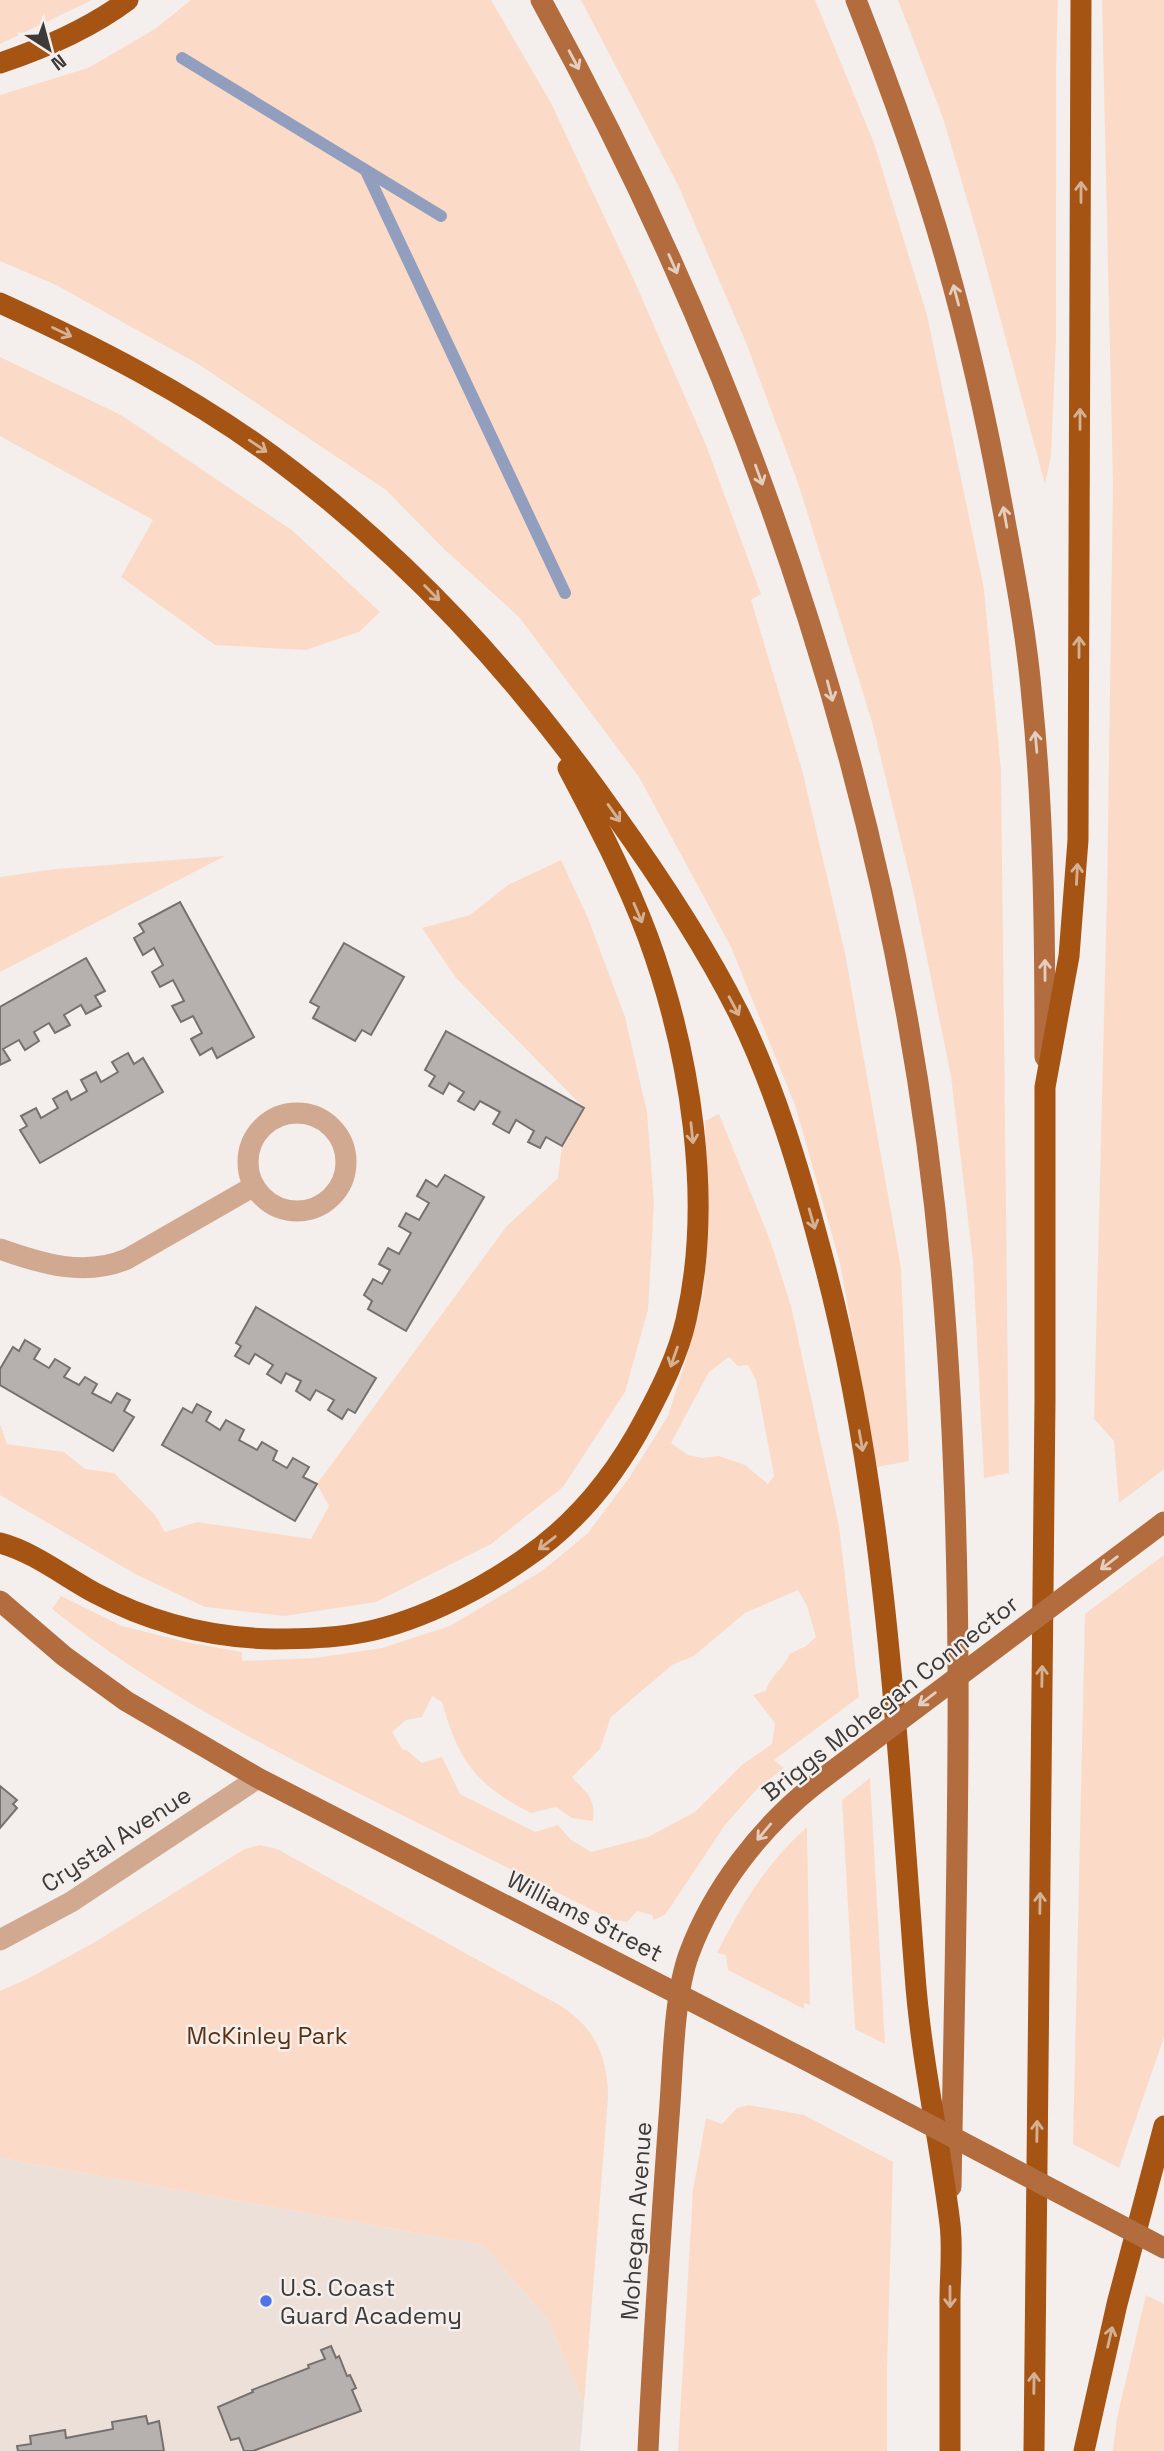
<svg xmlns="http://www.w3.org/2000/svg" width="1164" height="2451" font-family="'Space Grotesk',sans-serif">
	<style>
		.built { fill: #ede0d9 }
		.green { fill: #fbdbc7; fill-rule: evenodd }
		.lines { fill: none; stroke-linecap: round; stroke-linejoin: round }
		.stream { stroke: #929ebe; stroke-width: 12 }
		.building { fill: #b6b1af; stroke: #76716f; stroke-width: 2 }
		.minor { stroke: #d1a991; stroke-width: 21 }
		.major { stroke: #b26c3d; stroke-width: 21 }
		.highway { stroke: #a55413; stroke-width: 21 }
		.major-bridge { stroke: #b26c3d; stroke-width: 21 }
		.oneway { stroke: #e4cec0 }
		.oneway2 { stroke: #d4b195 }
		.poi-dot { fill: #5074e8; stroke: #f4efec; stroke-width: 2.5 }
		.labels { text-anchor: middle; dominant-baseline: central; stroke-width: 5; stroke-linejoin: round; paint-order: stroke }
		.street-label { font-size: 24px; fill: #3d3b3a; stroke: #f4efec }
		.park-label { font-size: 24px; fill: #5d3010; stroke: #f4efec }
		.poi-label { font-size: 24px; fill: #3d3b3a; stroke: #f4efec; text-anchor: start }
	</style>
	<rect width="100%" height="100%" fill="#f4efec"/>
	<path class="built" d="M0,2158L483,2245L549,2321L584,2404L580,2451H0Z"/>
	<g class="green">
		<path d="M0,0H92L0,44Z"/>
		<path d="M191,0H491L551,103L634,280L706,445L761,594L751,600L802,770L845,953L901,1268L909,1461L877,1467L840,1263L795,1105L731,947L639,777L519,617L444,549L386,490L198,364L56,285L0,261V95L88,68L155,29Z"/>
		<path d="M581,0H815L874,143L927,315L984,589L1001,771L1009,1473L984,1478L973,1262L951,1076L913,890L872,722L798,483L747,345L678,185Z"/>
		<path d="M898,0H1058L1056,67V339L1051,456L1045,484L979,240L943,118Z"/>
		<path d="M1102,0H1164V1469L1119,1503L1114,1441L1094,1419L1107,895L1113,484Z"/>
		<path d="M0,357L121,415L179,454L293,531L380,612L359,632L306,650L215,645L121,577L153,520L0,436Z"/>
		<path d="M225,856L0,972V877L56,869Z"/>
		<path d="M561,860L588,918L625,1017L647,1112L654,1203L648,1310L625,1392L563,1487L491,1544L376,1602L284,1616L205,1607L137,1575L0,1495V1424L7,1444L64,1452L85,1469L114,1473L155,1515L165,1532L197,1522L311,1539L329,1506L317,1484L506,1227L558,1178L562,1146L584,1108L456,978L422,928L470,915L508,885Z"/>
		<path d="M719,1114L770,1240L791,1306L839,1526L859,1697L774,1760L784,1768L755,1791L725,1825L665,1915L654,1920L652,1915L637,1911L627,1922L610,1919C532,1880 454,1841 376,1802C263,1746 151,1688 52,1609L61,1596L122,1626L186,1642L242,1652V1661L315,1658L382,1648L450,1626L542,1571L588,1533L629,1478L668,1416L684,1366L703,1295L709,1226L705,1121ZM729,1357L738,1366L748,1365L756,1380L774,1476L768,1484L745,1465L719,1456L702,1458L688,1455L671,1443L709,1372ZM798,1590L807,1606L816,1637L806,1646L789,1654C785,1668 770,1675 766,1691L753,1695L775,1723L772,1744L742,1765L695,1812L648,1837L591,1852L571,1840L558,1825L535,1832L460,1794L442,1757L422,1763L408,1751L402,1749L392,1732L406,1720L422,1717L432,1696L442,1702C459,1762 476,1785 531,1813L556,1807L572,1818L593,1821C596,1797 586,1793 572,1777L600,1749L611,1717L672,1665L694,1656L745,1613Z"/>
		<path d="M1164,1555V2037L1119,2168L1073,2144L1085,1614Z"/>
		<path d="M870,1778L885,2044L855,2029L842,1800Z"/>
		<path d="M807,1827L810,2005L804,2003V2009L728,1970L726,1955L717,1953C740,1907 768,1861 807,1827Z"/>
		<path d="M260,1845L277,1849L561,2006C595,2028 608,2057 608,2097L584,2404L549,2321L483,2245L0,2158V1991L31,1977L95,1942L235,1855L245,1849Z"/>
		<path d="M749,2105L804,2115L893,2162L887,2371V2451H678L693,2190L706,2118L722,2124L737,2108Z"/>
		<path d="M1146,2295L1164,2304V2451H1113L1117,2418Z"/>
	</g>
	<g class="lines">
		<g class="stream">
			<path d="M182,58L441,216"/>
			<path d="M366,171L565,593"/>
		</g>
	</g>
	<g class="building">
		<path d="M180,902L254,1037L217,1058L212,1048L200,1055L191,1039L202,1033L193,1016L181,1022L172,1006L184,1001L173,980L160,987L152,972L163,965L154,948L143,955L134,938L144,932L139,924Z"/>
		<path d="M344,943L404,977L371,1035L362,1030L355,1041L313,1018L319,1007L310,1002Z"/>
		<path d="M86,958L105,991L95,996L101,1006L86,1014L81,1005L64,1015L70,1025L55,1033L49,1023L34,1032L39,1041L25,1050L19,1040L3,1049L10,1060L0,1065V1007Z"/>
		<path d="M446,1031L584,1108L562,1146L546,1137L540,1148L528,1142L534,1131L516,1120L509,1133L493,1124L500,1112L480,1101L474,1110L458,1101L464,1092L449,1083L443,1094L429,1086L435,1076L425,1070Z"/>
		<path d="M128,1053L134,1064L143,1058L163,1092L40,1163L20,1130L27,1126L21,1116L36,1108L41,1118L58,1108L53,1099L67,1091L71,1100L87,1091L81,1080L96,1072L101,1082L118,1072L112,1062Z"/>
		<path d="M445,1175L484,1197L406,1331L368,1309L372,1301L364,1295L373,1279L382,1284L390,1270L379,1264L388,1248L399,1254L411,1233L399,1226L406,1213L419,1220L429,1203L417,1196L426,1180L437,1187Z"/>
		<path d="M256,1307L376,1378L355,1413L348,1409L342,1419L328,1410L334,1400L316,1390L310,1400L296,1391L301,1381L286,1373L281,1383L267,1374L273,1365L255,1354L249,1364L235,1356L241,1346L236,1343Z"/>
		<path d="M25,1340L40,1349L34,1359L49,1368L55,1359L70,1368L64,1377L79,1385L85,1377L97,1384L92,1393L111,1403L117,1393L130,1400L124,1411L134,1417L113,1451L0,1385V1369L13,1347L19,1351Z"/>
		<path d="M197,1404L211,1412L206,1421L220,1430L226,1420L244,1430L239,1440L257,1450L262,1442L277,1451L273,1460L287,1468L293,1458L309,1467L303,1477L317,1484L295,1521L162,1445L183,1408L192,1413Z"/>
		<path d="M0,1786L17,1800L13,1804L17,1808L0,1828Z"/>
		<path d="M331,2346L336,2358L339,2356L347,2376L350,2375L356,2388L352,2390L361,2411L253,2451H244L239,2438L231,2440L218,2407L253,2392L252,2390L309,2368L308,2365L325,2359L321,2350Z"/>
		<path d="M146,2416L148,2424L159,2421L164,2451H18L17,2446L31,2444L30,2436L65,2430L66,2438L113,2429L112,2422Z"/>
	</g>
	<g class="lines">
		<g class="minor">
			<circle cx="297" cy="1162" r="49"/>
			<path d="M0,1249C42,1264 85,1277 127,1259L254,1186"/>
			<path d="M0,1940L71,1902L258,1778"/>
		</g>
		<g class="major">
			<path d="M541,0C758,393 903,831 942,1280C968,1581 956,1885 951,2187"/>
			<path d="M856,0C889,84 920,169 945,257C970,344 989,432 1005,521C1016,580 1027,639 1032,699C1044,818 1045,937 1045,1057"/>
			<path d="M0,1601L64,1656L126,1701L258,1778L804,2059"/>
			<path d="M648,2451C653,2340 661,2228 669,2117C673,2070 673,1998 689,1954C713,1889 760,1828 814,1785"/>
		</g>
		<g class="highway">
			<path d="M0,63C45,48 89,29 128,0"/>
			<path d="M0,303C95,346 190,395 274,457C408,557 516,675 612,811C658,875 703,942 739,1014C775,1088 800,1171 821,1251C885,1487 896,1732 915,1975C921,2059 940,2141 950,2224C953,2249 950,2275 950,2300C950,2350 950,2401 950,2451"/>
			<path d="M0,1543C34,1552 65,1577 95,1593C151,1623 213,1638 275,1639C301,1639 329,1638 354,1634C412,1625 477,1592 524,1559C576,1524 616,1474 645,1419C662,1387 678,1355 686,1320C714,1199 690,1052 648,937C626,878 597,823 568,768"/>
			<path d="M1034,2451L1045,1400V1087L1069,956L1078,840L1081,0"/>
			<path d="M1084,2451L1117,2304L1164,2126"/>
		</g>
		<g class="major-bridge">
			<path d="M814,1785L1164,1522"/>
			<path d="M804,2059L1164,2248"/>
		</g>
	</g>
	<defs><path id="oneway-shaft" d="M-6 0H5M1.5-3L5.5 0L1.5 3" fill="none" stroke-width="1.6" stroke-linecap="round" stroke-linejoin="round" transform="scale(1.75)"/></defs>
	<g class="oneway">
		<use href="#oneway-shaft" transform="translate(574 60) rotate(62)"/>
		<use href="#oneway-shaft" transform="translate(673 264) rotate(66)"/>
		<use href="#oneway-shaft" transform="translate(956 295) rotate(-105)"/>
		<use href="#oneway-shaft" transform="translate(759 475) rotate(70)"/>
		<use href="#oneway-shaft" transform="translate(1005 517) rotate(-100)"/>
		<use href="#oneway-shaft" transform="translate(830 691) rotate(75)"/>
		<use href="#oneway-shaft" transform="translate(1036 742) rotate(-95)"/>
		<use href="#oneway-shaft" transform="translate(1045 970) rotate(-90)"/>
		<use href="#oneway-shaft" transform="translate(1109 1563) rotate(143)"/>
		<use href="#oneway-shaft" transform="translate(927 1699) rotate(143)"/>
		<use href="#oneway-shaft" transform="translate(764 1832) rotate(130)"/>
	</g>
	<g class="oneway2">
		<use href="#oneway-shaft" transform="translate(1081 192) rotate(-90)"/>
		<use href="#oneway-shaft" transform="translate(62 332) rotate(26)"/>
		<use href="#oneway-shaft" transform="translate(1080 419) rotate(-90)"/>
		<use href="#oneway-shaft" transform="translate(258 446) rotate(34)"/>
		<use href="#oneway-shaft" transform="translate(432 593) rotate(45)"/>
		<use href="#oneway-shaft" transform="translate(1079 647) rotate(-90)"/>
		<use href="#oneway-shaft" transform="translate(614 813) rotate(55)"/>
		<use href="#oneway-shaft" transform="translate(1077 874) rotate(-87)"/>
		<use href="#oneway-shaft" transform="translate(638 913) rotate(67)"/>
		<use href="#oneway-shaft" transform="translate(734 1006) rotate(62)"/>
		<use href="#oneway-shaft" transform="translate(692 1133) rotate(84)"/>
		<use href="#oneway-shaft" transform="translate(812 1219) rotate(74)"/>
		<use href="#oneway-shaft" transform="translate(674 1357) rotate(109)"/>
		<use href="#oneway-shaft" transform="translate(861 1441) rotate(80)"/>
		<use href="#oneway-shaft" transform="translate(547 1543) rotate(142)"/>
		<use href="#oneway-shaft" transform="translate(1042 1676) rotate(-89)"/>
		<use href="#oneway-shaft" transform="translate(1040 1903) rotate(-89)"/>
		<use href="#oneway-shaft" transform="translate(1037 2131) rotate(-89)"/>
		<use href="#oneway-shaft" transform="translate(950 2297) rotate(90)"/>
		<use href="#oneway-shaft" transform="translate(1110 2337) rotate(-77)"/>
		<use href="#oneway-shaft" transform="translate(1034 2383) rotate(-89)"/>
	</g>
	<circle class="poi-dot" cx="266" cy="2301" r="7"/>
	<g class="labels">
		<g class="street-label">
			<text transform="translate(890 1698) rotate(-38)">Briggs Mohegan Connector</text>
			<text transform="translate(116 1839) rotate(-33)">Crystal Avenue</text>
			<text transform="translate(585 1916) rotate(27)">Williams Street</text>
			<text transform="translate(636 2221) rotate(-86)">Mohegan Avenue</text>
		</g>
		<g class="park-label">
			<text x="267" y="2035">McKinley Park</text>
		</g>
		<g class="poi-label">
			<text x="280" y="2287">U.S. Coast<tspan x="280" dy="28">Guard Academy</tspan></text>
		</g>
	</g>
	<g transform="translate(49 49) rotate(144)" stroke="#f4efec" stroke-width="5" paint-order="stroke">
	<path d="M0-5L12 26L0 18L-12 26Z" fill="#3d3b3a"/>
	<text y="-10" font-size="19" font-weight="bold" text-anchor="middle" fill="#3d3b3a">N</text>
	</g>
</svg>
